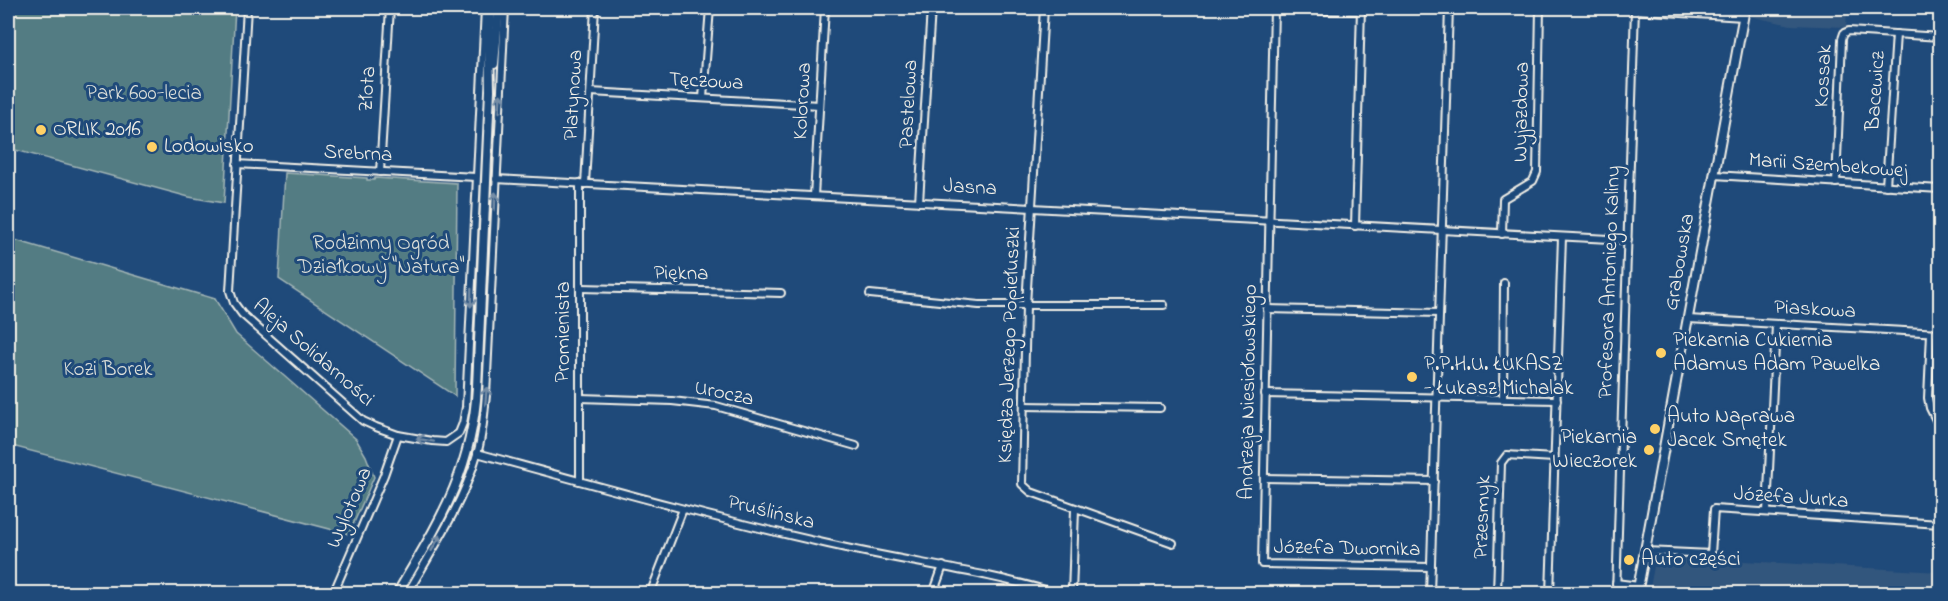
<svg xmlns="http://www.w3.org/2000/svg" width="1948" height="601" font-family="'Indie Flower',sans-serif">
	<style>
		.built { fill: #33567d }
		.green { fill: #537c83; stroke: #a4b6b6; stroke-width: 1.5 }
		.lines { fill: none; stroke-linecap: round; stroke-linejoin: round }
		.minor-casing { stroke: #f4f1e8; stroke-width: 10 }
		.tertiary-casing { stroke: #f4f1e8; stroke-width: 12 }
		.minor { stroke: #1f4a7a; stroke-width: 6 }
		.tertiary { stroke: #1f4a7a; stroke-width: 8 }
		.oneway { stroke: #748da6 }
		.poi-dot { fill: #ffd166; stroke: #1f4a7a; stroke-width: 2 }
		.labels { text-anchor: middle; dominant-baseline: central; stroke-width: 6; stroke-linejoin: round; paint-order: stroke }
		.street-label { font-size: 21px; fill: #f4f1e8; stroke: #1f4a7a }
		.park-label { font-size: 21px; fill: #dcdfd9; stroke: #1f4a7a }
		.poi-label { font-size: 21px; fill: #f4f1e8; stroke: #1f4a7a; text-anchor: start }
	</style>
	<rect width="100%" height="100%" fill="#1f4a7a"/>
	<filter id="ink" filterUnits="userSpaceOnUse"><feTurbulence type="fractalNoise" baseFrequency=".0167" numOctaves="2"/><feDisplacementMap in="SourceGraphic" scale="12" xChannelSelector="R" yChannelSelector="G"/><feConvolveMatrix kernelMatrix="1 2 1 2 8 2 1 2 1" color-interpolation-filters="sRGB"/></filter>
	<g filter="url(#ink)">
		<g class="built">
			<path d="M1750,8H1847L1846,27L1791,25L1749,16Z"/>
			<path d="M1656,556L1940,572V593H1649Z"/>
		</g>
		<g class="green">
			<path d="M8,8H235L224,203L189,197L8,148Z"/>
			<path d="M285,173L367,178V180H374L375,178L457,183L455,396L279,279Z"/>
			<path d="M8,238L215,299L236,334L356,439L366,456L374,477L349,534L8,445Z"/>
		</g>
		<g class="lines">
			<defs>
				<g id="minor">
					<path d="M247,8L230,291L234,303L242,314L363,421L376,427L398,435L432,441L446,442L459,433L463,423L466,407L485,8"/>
					<path d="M1044,8L1026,305L1022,484L1031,492L1173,543"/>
					<path d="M1274,8L1262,564L1431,567"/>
					<path d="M1274,10L1361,11"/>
					<path d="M1635,10L1743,17"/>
					<path d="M591,92L819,105"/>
					<path d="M703,98L710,8"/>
					<path d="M237,164L476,177"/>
					<path d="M380,172L390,8"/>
					<path d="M1714,175L1940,189"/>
					<path d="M496,179L1628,240"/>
					<path d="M1836,183L1842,39L1844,33L1849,31L1940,37"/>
					<path d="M585,184L595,8"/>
					<path d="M1886,186L1896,34"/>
					<path d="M814,196L825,8"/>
					<path d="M919,202L931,8"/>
					<path d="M1355,226L1361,8"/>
					<path d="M1502,234L1503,199L1533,181L1537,172L1540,8"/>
					<path d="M581,288L781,293"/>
					<path d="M870,294L979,305H1164"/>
					<path d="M1267,309L1439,313"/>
					<path d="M1688,319L1940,333"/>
					<path d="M1931,333L1928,398L1930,408L1940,428"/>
					<path d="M1265,394L1557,400"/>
					<path d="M580,398L672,401L716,406L856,446"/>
					<path d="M1503,398L1504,283"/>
					<path d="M1024,406L1160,408"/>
					<path d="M477,453C594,485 711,518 828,544C905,562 983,571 1059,594"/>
					<path d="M1264,478L1434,481"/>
					<path d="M580,481V183"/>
					<path d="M1767,512L1776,325"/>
					<path d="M1646,551L1711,554L1714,509L1940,524"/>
					<path d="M1616,583L1639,586"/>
					<path d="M333,594L384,475L398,435"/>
					<path d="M407,594C433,549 463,504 477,454C483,435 484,415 486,395L505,8"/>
					<path d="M650,594L683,509"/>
					<path d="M933,594L943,566"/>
					<path d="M1072,594L1075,509"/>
					<path d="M1430,594L1449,8"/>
					<path d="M1497,594L1501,463L1507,455L1554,458"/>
					<path d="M1550,594L1562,237"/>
					<path d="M1616,594L1635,8"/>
				</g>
				<g id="tertiary">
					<path d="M494,64L499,8"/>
					<path d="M397,594C439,522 472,473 477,387L490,90L489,43L491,8"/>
					<path d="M1637,594L1745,8"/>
				</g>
			</defs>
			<use href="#minor" class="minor-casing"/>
			<use href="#tertiary" class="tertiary-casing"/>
			<use href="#minor" class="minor"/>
			<use href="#tertiary" class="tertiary"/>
		</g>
		<defs><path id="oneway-shaft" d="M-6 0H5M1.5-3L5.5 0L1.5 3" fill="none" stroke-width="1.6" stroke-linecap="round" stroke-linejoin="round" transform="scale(1.5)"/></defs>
		<g class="oneway">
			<use href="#oneway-shaft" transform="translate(500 103) rotate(-87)"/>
			<use href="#oneway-shaft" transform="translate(495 201) rotate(-88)"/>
			<use href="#oneway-shaft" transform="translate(471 298) rotate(92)"/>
			<use href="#oneway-shaft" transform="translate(486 396) rotate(-85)"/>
			<use href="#oneway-shaft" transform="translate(425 440) rotate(-170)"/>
			<use href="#oneway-shaft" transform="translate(436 543) rotate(-60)"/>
		</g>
	</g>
	<g class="poi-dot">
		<circle cx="41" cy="130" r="6"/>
		<circle cx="152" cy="147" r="6"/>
		<circle cx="1661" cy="353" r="6"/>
		<circle cx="1412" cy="377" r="6"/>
		<circle cx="1655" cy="429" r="6"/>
		<circle cx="1649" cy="450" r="6"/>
		<circle cx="1629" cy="560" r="6"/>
	</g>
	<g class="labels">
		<g class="street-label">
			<text transform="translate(1824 76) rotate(-87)">Kossak</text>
			<text transform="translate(706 82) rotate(3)">Tęczowa</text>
			<text transform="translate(368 89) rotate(-86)">Złota</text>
			<text transform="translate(1876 91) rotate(-86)">Bacewicz</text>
			<text transform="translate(574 95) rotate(-87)">Platynowa</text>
			<text transform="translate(803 101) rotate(-87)">Kolorowa</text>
			<text transform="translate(909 104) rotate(-87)">Pastelowa</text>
			<text transform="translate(1522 112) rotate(-89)">Wyjazdowa</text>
			<text transform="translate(358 154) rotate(3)">Srebrna</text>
			<text transform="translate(1828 166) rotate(4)">Marii Szembekowej</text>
			<text transform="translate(970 188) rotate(3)">Jasna</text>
			<text transform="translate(1680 262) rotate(-80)">Grabowska</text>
			<text transform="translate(681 274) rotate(1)">Piękna</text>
			<text transform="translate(1610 282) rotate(-88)">Profesora Antoniego Kaliny</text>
			<text transform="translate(1815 310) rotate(3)">Piaskowa</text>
			<text transform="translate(564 332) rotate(-90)">Promienista</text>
			<text transform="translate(1010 345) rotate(-88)">Księdza Jerzego Popiełuszki</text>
			<text transform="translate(313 353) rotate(41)">Aleja Solidarności</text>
			<text transform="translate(1249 392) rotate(-89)">Andrzeja Niesiołowskiego</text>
			<text transform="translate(724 394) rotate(12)">Urocza</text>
			<text transform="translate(1791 498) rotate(4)">Józefa Jurka</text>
			<text transform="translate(350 508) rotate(-67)">Wylotowa</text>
			<text transform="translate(771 513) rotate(14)">Pruślińska</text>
			<text transform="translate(1483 517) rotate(-88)">Przesmyk</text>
			<text transform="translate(1347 549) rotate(1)">Józefa Dwornika</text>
		</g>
		<g class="park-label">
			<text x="144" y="94">Park 600-lecia</text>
			<text x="381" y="244">Rodzinny Ogród<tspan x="381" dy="24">Działkowy "Natura"</tspan></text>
			<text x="108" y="370">Kozi Borek</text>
		</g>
		<g class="poi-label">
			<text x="53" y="130">ORLIK 2016</text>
			<text x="164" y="147">Lodowisko</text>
			<text x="1673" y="341">Piekarnia Cukiernia<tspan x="1673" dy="24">Adamus Adam Pawelka</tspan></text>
			<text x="1424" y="365">P.P.H.U. ŁUKASZ<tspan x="1424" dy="24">- Łukasz Michalak</tspan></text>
			<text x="1667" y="417">Auto Naprawa<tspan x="1667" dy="24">Jacek Smętek</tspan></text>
			<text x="1637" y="438" text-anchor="end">Piekarnia<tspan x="1637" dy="24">Wieczorek</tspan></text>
			<text x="1641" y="560">Auto części</text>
		</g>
	</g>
	<rect width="1948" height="601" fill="none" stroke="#1f4a7a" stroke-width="30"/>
	<rect x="15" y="15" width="1918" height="571" fill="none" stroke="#f4f1e8" stroke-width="2" filter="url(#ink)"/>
</svg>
